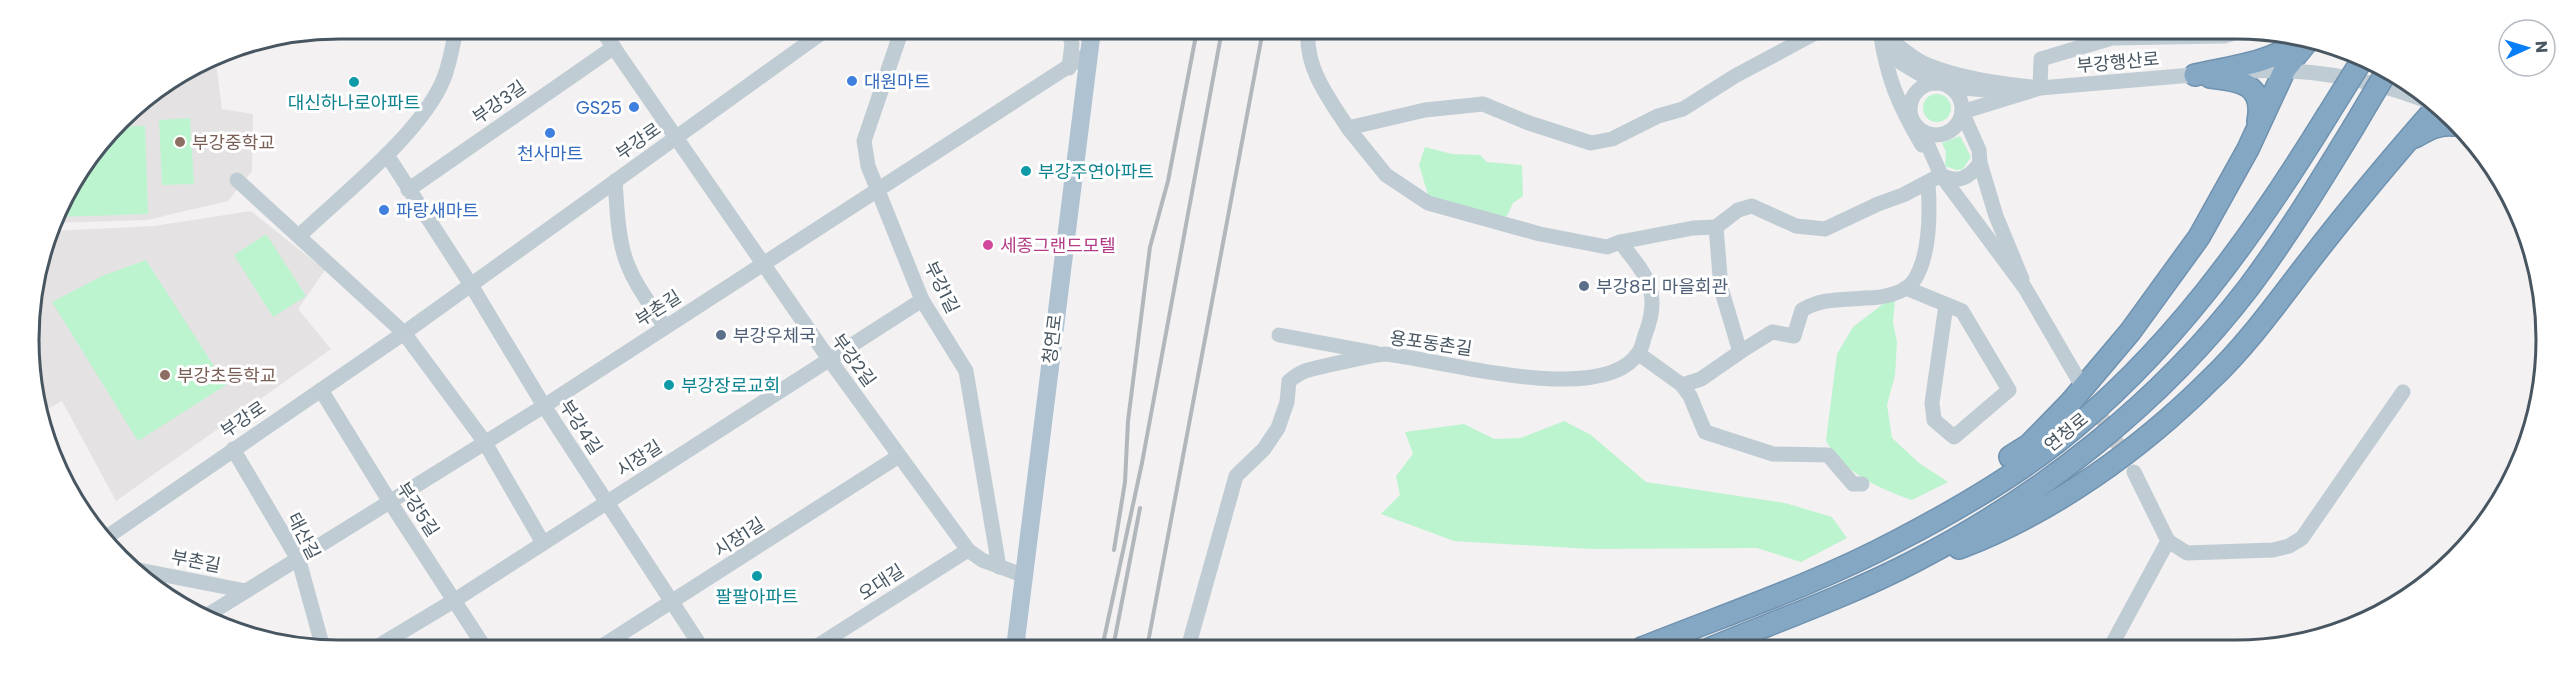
<svg xmlns="http://www.w3.org/2000/svg" width="2575" height="679" font-family="Poppins,'Noto Sans KR',sans-serif">
	<style>
		.education { fill: #e5e2e3 }
		.green { fill: #bcf4cf }
		.lines { fill: none; stroke-linecap: round; stroke-linejoin: round }
		.minor-tunnel { stroke: #c8cacd; stroke-width: 15; stroke-dasharray: 15 8; stroke-linecap: butt }
		.highway-casing { stroke: #6f92b0; stroke-width: 24 }
		.minor { stroke: #c0ccd4; stroke-width: 15 }
		.major { stroke: #aec2d2; stroke-width: 18 }
		.highway { stroke: #84a7c4; stroke-width: 21 }
		.rail { stroke: #b2b7bc; stroke-width: 4 }
		.highway-bridge-casing { stroke: #6f92b0; stroke-width: 24; stroke-linecap: butt }
		.highway-bridge { stroke: #84a7c4; stroke-width: 21 }
		.shop-dot { fill: #3f7fe0; stroke: #fff; stroke-width: 2 }
		.culture-dot { fill: #0f9aa8; stroke: #fff; stroke-width: 2 }
		.education-dot { fill: #8d6e63; stroke: #fff; stroke-width: 2 }
		.hotel-dot { fill: #d1479c; stroke: #fff; stroke-width: 2 }
		.service-dot { fill: #5c6f8a; stroke: #fff; stroke-width: 2 }
		.labels { text-anchor: middle; dominant-baseline: central; stroke-width: 6; stroke-linejoin: round; paint-order: stroke }
		.street-label { font-size: 18px; fill: #475661; stroke: #fff }
		.shop-label { font-size: 18px; fill: #366cbe; stroke: #fff; text-anchor: start }
		.culture-label { font-size: 18px; fill: #0d838f; stroke: #fff }
		.education-label { font-size: 18px; fill: #785e54; stroke: #fff; text-anchor: start }
		.hotel-label { font-size: 18px; fill: #b23c85; stroke: #fff; text-anchor: start }
		.service-label { font-size: 18px; fill: #4e5e75; stroke: #fff; text-anchor: start }
		.rim { fill: none; stroke: #475661; stroke-width: 3 }
	</style>
	<rect width="100%" height="100%" fill="#f3f1f1"/>
	<g class="education">
		<path d="M215,56L222,109L253,114L252,171L228,201L147,220L55,223L60,202L134,106Z"/>
		<path d="M251,211L325,270L298,309L331,349L116,501L62,401L39,414L29,319L53,231L154,226Z"/>
	</g>
	<g class="green">
		<circle cx="1937" cy="108" r="14"/>
		<path d="M190,118L194,184L162,185L159,120Z"/>
		<path d="M145,126L148,214L56,217L60,202L118,127Z"/>
		<path d="M1960,136L1971,157L1963,169L1956,170L1945,166L1946,152L1942,143Z"/>
		<path d="M1425,147L1452,154L1480,155L1487,162L1522,165L1523,196L1513,203L1507,216L1496,219L1430,201L1419,165Z"/>
		<path d="M266,234L306,296L273,317L234,255Z"/>
		<path d="M146,260L226,385L138,441L52,302L102,276Z"/>
		<path d="M1895,300L1893,322L1897,342L1895,375L1887,405L1892,438L1919,463L1948,482L1912,500C1882,490 1840,471 1826,440L1837,354L1853,327L1883,304Z"/>
		<path d="M1564,421L1591,435L1646,482L1785,503L1832,517L1847,538L1801,562L1757,548L1592,549L1454,541L1381,514L1400,495L1396,476L1413,454L1405,432L1464,424L1494,439L1521,438Z"/>
	</g>
	<g class="lines">
		<path class="minor-tunnel" d="M2078,379L2128,461"/>
		<defs>
			<g id="highway">
				<path d="M2195,75C2231,67 2271,63 2302,40"/>
				<path d="M2210,77C2240,80 2265,84 2258,121"/>
				<path d="M2415,137C2427,130 2439,123 2454,125"/>
				<path d="M2010,457L2029,445L2070,403L2130,332L2199,237L2248,149L2285,69L2307,42"/>
				<path d="M1959,548C2052,513 2141,449 2211,379C2248,344 2279,300 2310,260C2350,208 2392,158 2435,109"/>
				<path d="M1642,648C1727,614 1816,584 1897,541C1951,513 2008,480 2056,443C2169,354 2252,238 2327,116"/>
				<path d="M1711,648C1779,620 1850,595 1915,561C2043,495 2161,402 2249,287C2287,236 2320,182 2353,128"/>
			</g>
		</defs>
		<use href="#highway" class="highway-casing"/>
		<g class="minor">
			<path d="M601,29L829,359L968,550L982,560L1025,576"/>
			<path d="M902,29L864,141L868,166L922,300L966,371L999,567"/>
			<path d="M1068,30L1072,44L1069,68"/>
			<path d="M1308,30C1305,68 1328,97 1348,128L1425,110L1483,104L1529,123L1591,143L1612,139L1658,116L1683,109L1735,76L1819,31"/>
			<path d="M1880,31C1895,42 1908,56 1925,64C1960,79 2003,84 2040,88L2041,59L2112,38L2224,36L2242,31"/>
			<path d="M1880,31C1887,78 1898,104 1922,145"/>
			<path d="M1889,46L1900,62L1935,83"/>
			<path d="M2243,71C2309,68 2363,77 2425,100"/>
			<circle cx="1936" cy="109" r="26"/>
			<path d="M1949,87L2000,91"/>
			<path d="M1922,132L1941,175C1958,184 1969,178 1980,163L1979,150L1962,112L2040,88L2204,74"/>
			<path d="M387,155L471,285L544,406L702,648"/>
			<path d="M1980,163L1996,216L2022,279"/>
			<path d="M1941,175L2025,288L2078,379"/>
			<path d="M237,180L404,333L484,441L543,543"/>
			<path d="M615,181C617,205 617,230 624,254C631,280 650,304 665,327"/>
			<path d="M408,190L614,47"/>
			<path d="M300,235C343,194 423,132 444,78C450,62 453,45 456,29"/>
			<path d="M1620,242L1693,228L1716,227L1738,210L1752,206L1796,226L1825,229L1878,204L1903,195L1941,175"/>
			<path d="M1906,288L1962,311L2009,390L1954,437L1934,420L1932,403L1946,305"/>
			<path d="M1279,335L1376,353"/>
			<path d="M1740,352L1772,332L1794,336L1802,310C1823,298 1841,300 1865,298C1881,298 1906,294 1915,279C1930,254 1930,211 1928,183"/>
			<path d="M1639,354L1682,385L1701,379L1740,352L1721,288L1716,227"/>
			<path d="M1682,385L1690,396L1705,432L1773,454L1828,455L1853,484H1862"/>
			<path d="M321,390L390,502L485,648"/>
			<path d="M233,449L299,561L323,648"/>
			<path d="M2134,472L2168,541L2187,553L2273,550L2289,546L2302,538L2403,392"/>
			<path d="M104,539L404,333L827,29"/>
			<path d="M139,570L246,591"/>
			<path d="M206,616L544,406L1089,53"/>
			<path d="M375,648L455,600L922,300"/>
			<path d="M599,648L899,456"/>
			<path d="M814,648L968,550"/>
			<path d="M1188,648L1236,476L1264,449L1278,428L1287,402L1289,381C1294,377 1300,373 1305,371C1313,368 1378,354 1385,354C1440,359 1604,409 1639,352C1642,348 1643,341 1645,335C1662,292 1647,276 1620,242L1607,247L1540,234L1428,203L1386,175L1348,128"/>
			<path d="M2110,648L2168,541"/>
		</g>
		<path class="major" d="M1015,648L1092,30"/>
		<use href="#highway" class="highway"/>
		<g class="rail">
			<path d="M1114,550L1125,482L1128,421L1150,247L1168,181L1197,30"/>
			<path d="M1102,648L1142,463L1222,30"/>
			<path d="M1113,648L1140,508"/>
			<path d="M1147,648L1263,30"/>
		</g>
		<defs>
			<g id="highway-bridge">
				<path d="M2327,116L2362,60"/>
				<path d="M2353,128L2388,69"/>
			</g>
		</defs>
		<use href="#highway-bridge" class="highway-bridge-casing"/>
		<use href="#highway-bridge" class="highway-bridge"/>
	</g>
	<g class="shop-dot">
		<circle cx="852" cy="81" r="6"/>
		<circle cx="634" cy="107" r="6"/>
		<circle cx="550" cy="133" r="6"/>
		<circle cx="384" cy="210" r="6"/>
	</g>
	<g class="culture-dot">
		<circle cx="354" cy="82" r="6"/>
		<circle cx="1026" cy="171" r="6"/>
		<circle cx="669" cy="385" r="6"/>
		<circle cx="757" cy="576" r="6"/>
	</g>
	<g class="education-dot">
		<circle cx="180" cy="142" r="6"/>
		<circle cx="165" cy="375" r="6"/>
	</g>
	<circle class="hotel-dot" cx="988" cy="245" r="6"/>
	<g class="service-dot">
		<circle cx="1584" cy="286" r="6"/>
		<circle cx="721" cy="335" r="6"/>
	</g>
	<g class="labels">
		<g class="street-label">
			<text transform="translate(2118 62) rotate(-5)">부강행산로</text>
			<text transform="translate(499 102) rotate(-35)">부강3길</text>
			<text transform="translate(638 141) rotate(-35)">부강로</text>
			<text transform="translate(942 287) rotate(64)">부강1길</text>
			<text transform="translate(658 308) rotate(-33)">부촌길</text>
			<text transform="translate(1052 339) rotate(-83)">청연로</text>
			<text transform="translate(1431 343) rotate(8)">용포동촌길</text>
			<text transform="translate(854 360) rotate(54)">부강2길</text>
			<text transform="translate(243 419) rotate(-34)">부강로</text>
			<text transform="translate(581 427) rotate(57)">부강4길</text>
			<text transform="translate(2066 432) rotate(-39)">연청로</text>
			<text transform="translate(639 458) rotate(-33)">시장길</text>
			<text transform="translate(418 509) rotate(57)">부강5길</text>
			<text transform="translate(304 536) rotate(63)">태산길</text>
			<text transform="translate(739 537) rotate(-33)">시장1길</text>
			<text transform="translate(196 561) rotate(11)">부촌길</text>
			<text transform="translate(881 582) rotate(-33)">오대길</text>
		</g>
		<g class="shop-label">
			<text x="864" y="81">대원마트</text>
			<text x="622" y="107" text-anchor="end">GS25</text>
			<text x="550" y="153" text-anchor="middle">천사마트</text>
			<text x="396" y="210">파랑새마트</text>
		</g>
		<g class="culture-label">
			<text x="354" y="102">대신하나로아파트</text>
			<text x="1038" y="171" text-anchor="start">부강주연아파트</text>
			<text x="681" y="385" text-anchor="start">부강장로교회</text>
			<text x="757" y="596">팔팔아파트</text>
		</g>
		<g class="education-label">
			<text x="192" y="142">부강중학교</text>
			<text x="177" y="375">부강초등학교</text>
		</g>
		<g class="hotel-label">
			<text x="1000" y="245">세종그랜드모텔</text>
		</g>
		<g class="service-label">
			<text x="1596" y="286">부강8리 마을회관</text>
			<text x="733" y="335">부강우체국</text>
		</g>
	</g>
	<path d="M0 0H2575V679H0ZM339 39H2236A300 300 0 0 1 2536 339V340A300 300 0 0 1 2236 640H339A300 300 0 0 1 39 340V339A300 300 0 0 1 339 39Z" fill="#fff" fill-rule="evenodd"/>
	<path class="rim" d="M339 39H2236A300 300 0 0 1 2536 339V340A300 300 0 0 1 2236 640H339A300 300 0 0 1 39 340V339A300 300 0 0 1 339 39Z"/>
	<g transform="translate(2527 48) rotate(86)"><circle r="28" fill="#ffffff" stroke="#b5bbc0" stroke-width="1.5"/>
	<path d="M0-4.5L10 22L0 15L-10 22Z" fill="#067ef8"/>
	<text y="-9" font-size="16" font-weight="bold" text-anchor="middle" fill="#475661">N</text>
	</g>
</svg>
